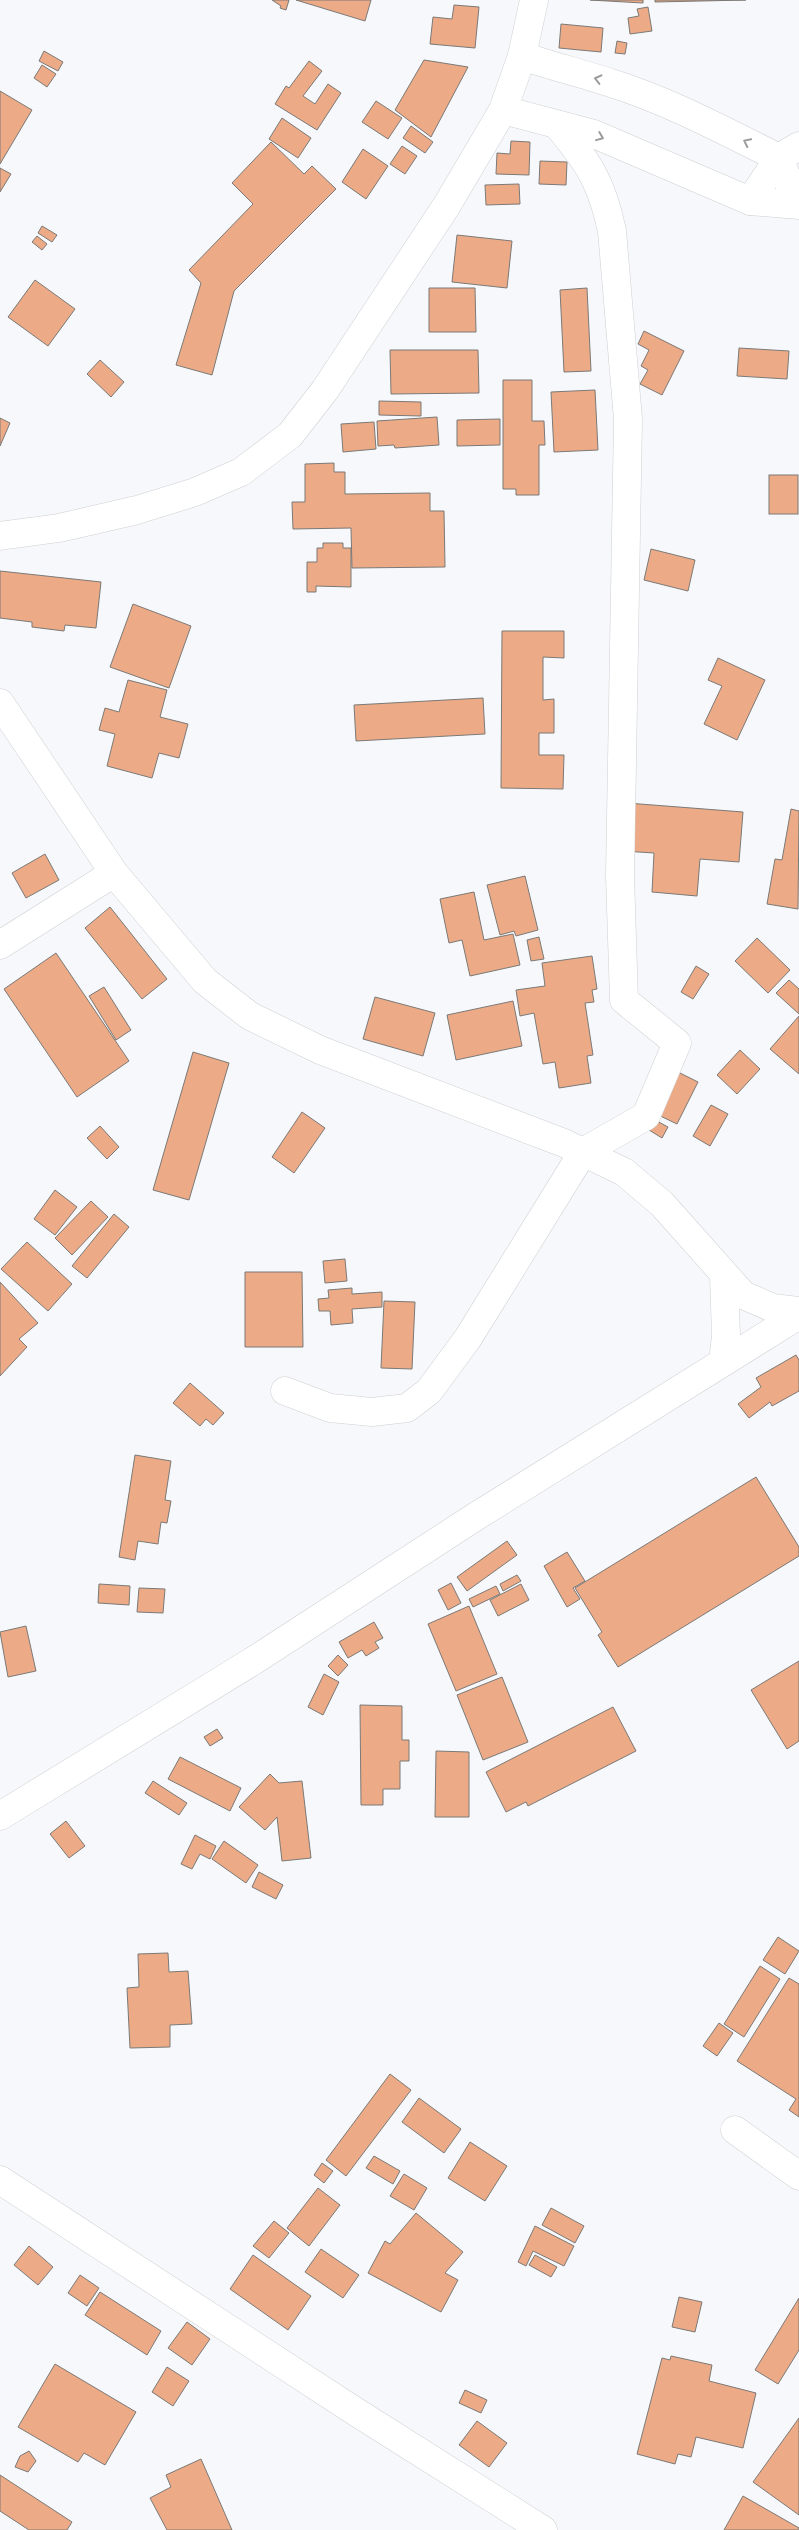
<svg xmlns="http://www.w3.org/2000/svg" width="799" height="2530" font-family="'PT Serif',serif">
	<style>
		.building { fill: #ecab86; stroke: #7b7977 }
		.lines { fill: none; stroke-linecap: round; stroke-linejoin: round }
		.street-casing { stroke: #cfd0d3; stroke-width: 29 }
		.street { stroke: #fff; stroke-width: 28 }
		.oneway { stroke: #9a9b9b }
	</style>
	<rect width="100%" height="100%" fill="#f7f8fb"/>
	<g class="building">
		<path d="M272,0H289L286,10L280,8L281,6Z"/>
		<path d="M296,0H371L365,21Z"/>
		<path d="M590,0H643V3Z"/>
		<path d="M655,0H746L655,2Z"/>
		<path d="M454,5L479,7L475,48L430,44L433,17L452,19Z"/>
		<path d="M648,7L652,31L630,34L628,18L639,16L637,9Z"/>
		<path d="M561,24L603,28L601,52L559,48Z"/>
		<path d="M617,41L627,43L625,54L615,53Z"/>
		<path d="M44,51L63,62L58,71L39,61Z"/>
		<path d="M424,60L468,67L431,137L395,110Z"/>
		<path d="M309,61L322,71L303,96L315,104L328,84L341,93L317,130L275,104L286,86L289,88Z"/>
		<path d="M42,65L56,74L47,87L34,78Z"/>
		<path d="M0,91L32,110L0,164Z"/>
		<path d="M376,101L402,118L388,139L362,122Z"/>
		<path d="M282,118L311,138L298,158L269,139Z"/>
		<path d="M411,126L433,142L425,153L403,138Z"/>
		<path d="M511,141L530,142L529,175L496,174L497,153L510,154Z"/>
		<path d="M271,142L304,174L312,166L336,189L234,291L212,375L176,365L201,283L189,270L253,204L232,183Z"/>
		<path d="M402,146L417,156L405,174L390,164Z"/>
		<path d="M363,149L388,166L366,199L342,182Z"/>
		<path d="M540,161L567,162L566,185L539,184Z"/>
		<path d="M0,168L11,174L0,192Z"/>
		<path d="M519,184L520,204L486,205L485,185Z"/>
		<path d="M42,226L57,235L52,242L38,233Z"/>
		<path d="M457,235L512,241L507,288L452,282Z"/>
		<path d="M37,236L47,244L42,250L32,242Z"/>
		<path d="M35,280L75,309L48,346L8,317Z"/>
		<path d="M429,288H475L476,332H429Z"/>
		<path d="M587,288L591,371L564,372L560,290Z"/>
		<path d="M644,331L684,351L662,395L640,384L648,370L641,366L649,350L638,344Z"/>
		<path d="M739,348L789,351L787,379L737,376Z"/>
		<path d="M390,350H478L479,393L391,394Z"/>
		<path d="M100,360L124,382L111,397L87,374Z"/>
		<path d="M503,380H532V421H544L545,445H539V495H516V489H503Z"/>
		<path d="M595,390L598,450L554,452L551,392Z"/>
		<path d="M379,401L421,402V416L379,415Z"/>
		<path d="M437,417L439,445L395,448L394,445L378,446L377,421Z"/>
		<path d="M0,418L10,423L0,446Z"/>
		<path d="M500,419V445L457,446V420Z"/>
		<path d="M374,422L376,449L343,452L341,424Z"/>
		<path d="M334,463V472H345V494L430,493V511H444L445,567L352,568L351,528L293,529L292,502H305V464Z"/>
		<rect x="769" y="475" width="29" height="39"/>
		<path d="M323,543H343V548H351V587L316,586V592H307V562H317V548H323Z"/>
		<path d="M651,549L695,560L688,591L644,580Z"/>
		<path d="M0,571L101,582L96,628L65,625L64,631L32,627V622L0,618Z"/>
		<path d="M133,604L191,626L169,688L110,667Z"/>
		<path d="M502,631H564V658L543,657V700L554,699V733H539V755H564L563,789L501,788Z"/>
		<path d="M718,658L765,680L737,740L704,724L722,686L708,680Z"/>
		<path d="M128,680L167,690L160,717L188,724L179,758L159,753L152,778L107,766L115,734L99,730L105,708L119,712Z"/>
		<path d="M483,698L485,734L356,741L354,705Z"/>
		<path d="M627,803L743,812L739,862L700,859L697,896L652,892L654,853L623,851Z"/>
		<path d="M791,809L799,811L798,909L767,904L775,859L782,860Z"/>
		<path d="M45,854L59,880L26,898L12,873Z"/>
		<path d="M525,876L538,930L516,936L514,931L500,935L487,885Z"/>
		<path d="M474,892L484,940L513,934L520,965L470,976L462,940L449,943L440,899Z"/>
		<path d="M110,907L167,979L142,999L85,928Z"/>
		<path d="M539,937L544,959L531,961L527,940Z"/>
		<path d="M757,938L790,970L768,993L735,961Z"/>
		<path d="M56,953L129,1061L77,1097L4,989Z"/>
		<path d="M592,956L597,989L592,990L594,1002L585,1003L593,1055L587,1056L591,1083L559,1088L555,1062L543,1064L534,1013L520,1016L516,990L545,986L542,963Z"/>
		<path d="M696,966L709,974L693,999L681,992Z"/>
		<path d="M789,980L799,989V1014L776,993Z"/>
		<path d="M104,987L131,1030L116,1040L89,996Z"/>
		<path d="M375,997L435,1013L423,1056L363,1039Z"/>
		<path d="M513,1001L522,1046L456,1060L447,1015Z"/>
		<path d="M799,1016V1074L770,1049Z"/>
		<path d="M740,1050L760,1069L737,1094L717,1075Z"/>
		<path d="M193,1052L229,1063L189,1200L153,1190Z"/>
		<path d="M674,1070L698,1082L677,1124L652,1112Z"/>
		<path d="M711,1105L728,1114L710,1146L693,1136Z"/>
		<path d="M302,1112L325,1128L294,1173L272,1157Z"/>
		<path d="M655,1120L668,1127L662,1138L649,1130Z"/>
		<path d="M100,1126L119,1147L107,1159L87,1138Z"/>
		<path d="M55,1190L77,1207L55,1235L34,1219Z"/>
		<path d="M91,1201L108,1217L72,1255L55,1238Z"/>
		<path d="M114,1214L129,1227L87,1278L72,1266Z"/>
		<path d="M27,1242L72,1284L48,1311L1,1269Z"/>
		<path d="M345,1259L347,1281L325,1283L323,1261Z"/>
		<path d="M245,1272H302L303,1347H245Z"/>
		<path d="M0,1282L38,1323L19,1339L27,1347L0,1376Z"/>
		<path d="M352,1288V1294L382,1292V1307L352,1309L353,1323L331,1325L330,1311H319L318,1299L329,1298L328,1290Z"/>
		<path d="M384,1301L415,1302L412,1369L381,1368Z"/>
		<path d="M796,1355L799,1360V1391L772,1406L770,1402L749,1418L738,1404L761,1387L756,1378Z"/>
		<path d="M190,1383L224,1413L213,1425L206,1419L200,1426L173,1403Z"/>
		<path d="M135,1455L171,1461L165,1500L171,1501L167,1523L161,1522L158,1544L138,1541L135,1560L119,1557Z"/>
		<path d="M756,1477L799,1547V1556L618,1667L598,1635L602,1632L575,1588Z"/>
		<path d="M507,1541L517,1555L467,1591L457,1577Z"/>
		<path d="M567,1552L585,1581L573,1588L580,1599L567,1607L544,1566Z"/>
		<path d="M517,1575L521,1581L503,1591L500,1584Z"/>
		<path d="M451,1583L461,1603L448,1610L438,1590Z"/>
		<path d="M99,1584L130,1586L129,1605L98,1603Z"/>
		<path d="M521,1584L529,1600L498,1616L490,1600Z"/>
		<path d="M496,1586L500,1594L473,1607L469,1599Z"/>
		<path d="M139,1588L165,1589L163,1613L137,1612Z"/>
		<path d="M469,1606L497,1674L456,1691L428,1624Z"/>
		<path d="M374,1622L383,1638L375,1642L379,1648L366,1656L362,1650L348,1658L339,1642Z"/>
		<path d="M26,1626L36,1671L8,1677L0,1632Z"/>
		<path d="M338,1655L348,1665L338,1676L328,1666Z"/>
		<path d="M799,1661V1741L787,1749L751,1690Z"/>
		<path d="M324,1674L339,1682L323,1715L308,1707Z"/>
		<path d="M502,1677L528,1742L483,1760L457,1695Z"/>
		<path d="M360,1705L402,1706V1740H409V1761H400V1789H383V1805H361Z"/>
		<path d="M613,1707L636,1751L528,1806L526,1802L506,1812L486,1772Z"/>
		<path d="M217,1729L223,1738L210,1746L204,1737Z"/>
		<path d="M436,1751L469,1752V1817H435Z"/>
		<path d="M180,1757L241,1788L230,1811L168,1779Z"/>
		<path d="M270,1774L279,1783L302,1781L311,1858L282,1861L277,1817L265,1830L239,1807Z"/>
		<path d="M153,1781L187,1803L179,1815L145,1793Z"/>
		<path d="M66,1821L85,1846L69,1858L50,1834Z"/>
		<path d="M195,1835L216,1846L210,1859L200,1854L192,1869L181,1864Z"/>
		<path d="M224,1841L258,1865L246,1883L212,1859Z"/>
		<path d="M259,1872L283,1885L276,1899L252,1887Z"/>
		<path d="M778,1937L799,1951L785,1974L763,1960Z"/>
		<path d="M168,1953L169,1972L188,1971L192,2024L170,2025V2047L130,2048L127,1988L139,1987L138,1954Z"/>
		<path d="M760,1966L780,1979L744,2037L724,2024Z"/>
		<path d="M789,1978L799,1984V2117L789,2110L796,2099L737,2061Z"/>
		<path d="M719,2023L733,2033L717,2056L703,2046Z"/>
		<path d="M390,2074L411,2090L346,2176L326,2160Z"/>
		<path d="M419,2098L461,2129L444,2153L402,2122Z"/>
		<path d="M470,2142L507,2166L485,2201L448,2178Z"/>
		<path d="M374,2156L400,2171L393,2184L366,2168Z"/>
		<path d="M322,2163L333,2171L324,2183L314,2175Z"/>
		<path d="M404,2174L427,2188L414,2210L390,2196Z"/>
		<path d="M318,2188L340,2205L309,2246L287,2228Z"/>
		<path d="M551,2208L584,2226L575,2243L542,2225Z"/>
		<path d="M416,2213L463,2252L445,2273L458,2280L441,2312L368,2273L385,2241L390,2244Z"/>
		<path d="M274,2221L289,2233L269,2258L253,2246Z"/>
		<path d="M535,2226L574,2246L564,2266L533,2251L526,2266L518,2262Z"/>
		<path d="M29,2246L53,2267L38,2285L14,2265Z"/>
		<path d="M321,2249L359,2275L343,2298L305,2272Z"/>
		<path d="M253,2255L311,2296L288,2330L230,2289Z"/>
		<path d="M535,2255L557,2267L551,2277L529,2265Z"/>
		<path d="M80,2275L99,2288L87,2306L68,2293Z"/>
		<path d="M100,2292L161,2331L147,2355L85,2315Z"/>
		<path d="M679,2297L702,2302L695,2332L672,2327Z"/>
		<path d="M799,2298V2350L778,2384L755,2370Z"/>
		<path d="M187,2322L210,2339L192,2365L168,2348Z"/>
		<path d="M671,2356L712,2365L709,2381L756,2393L743,2448L696,2437L691,2457L678,2454L675,2464L637,2454L662,2358L670,2360Z"/>
		<path d="M55,2364L136,2412L105,2465L84,2453L78,2462L18,2427Z"/>
		<path d="M167,2367L189,2381L173,2406L152,2392Z"/>
		<path d="M465,2390L487,2400L481,2413L459,2403Z"/>
		<path d="M799,2418V2515L753,2482Z"/>
		<path d="M477,2421L507,2443L489,2467L459,2445Z"/>
		<path d="M29,2451L36,2461L28,2472L15,2467L20,2456Z"/>
		<path d="M201,2459L232,2530H167L150,2498L171,2487L166,2475Z"/>
		<path d="M0,2475L72,2522L67,2530H29L0,2511Z"/>
		<path d="M743,2496L799,2528L798,2530H724Z"/>
	</g>
	<g class="lines">
		<defs>
			<g id="street">
				<path d="M522,56C551,66 581,73 611,83C669,101 724,131 779,158L797,203"/>
				<path d="M503,110L594,134L750,201L799,205"/>
				<path d="M750,201L779,158L799,146"/>
				<path d="M0,536L59,528L137,510L195,492L241,472L290,435L325,390L447,205L503,110L522,56L534,0"/>
				<path d="M0,703L114,873L205,981L250,1016L320,1050L564,1143L624,1172L662,1204L743,1295L773,1308L799,1311"/>
				<path d="M0,945L114,873"/>
				<path d="M723,1362L726,1336L724,1275"/>
				<path d="M285,1391L330,1408L372,1412L407,1408L429,1391L468,1338L583,1152L646,1116L677,1043L624,1000L620,876L628,419L612,231C602,183 589,163 558,126"/>
				<path d="M0,1816L253,1661L475,1517L799,1315"/>
				<path d="M735,2130L799,2176"/>
				<path d="M0,2180L353,2410L543,2530"/>
			</g>
		</defs>
		<use href="#street" class="street-casing"/>
		<use href="#street" class="street"/>
	</g>
	<defs><path id="oneway-chevron" d="M-2-3.5L2.5 0L-2 3.5" fill="none" stroke-width="1.6" stroke-linecap="round" stroke-linejoin="round" transform="scale(1.25)"/></defs>
	<g class="oneway">
		<use href="#oneway-chevron" transform="translate(598 79) rotate(-166)"/>
		<use href="#oneway-chevron" transform="translate(600 137) rotate(22)"/>
		<use href="#oneway-chevron" transform="translate(747 142) rotate(-154)"/>
	</g>
</svg>
